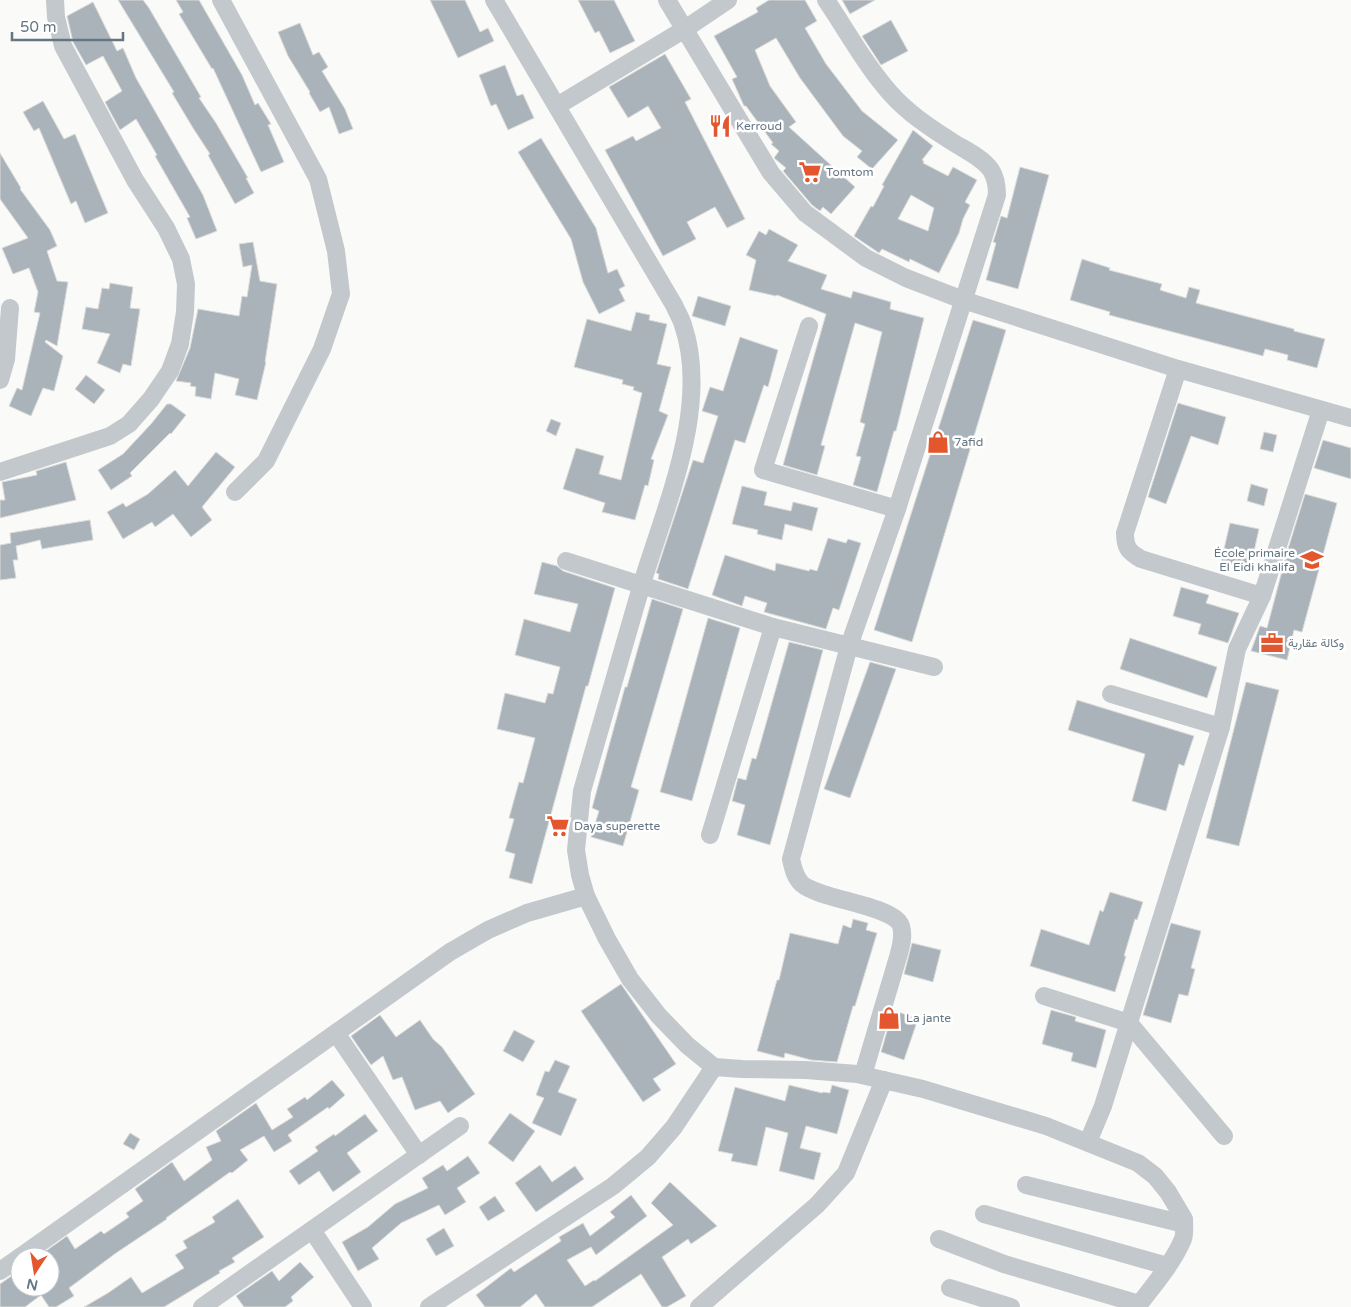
<svg xmlns="http://www.w3.org/2000/svg" width="1351" height="1307" font-family="'Varela Round',Vazirmatn,sans-serif">
	<style>
		.building { fill: #aab3b9; stroke: #dcdcda; fill-rule: evenodd }
		.lines { fill: none; stroke-linecap: round; stroke-linejoin: round }
		.minor { stroke: #c3c8cc; stroke-width: 18 }
		.labels { text-anchor: middle; dominant-baseline: central; stroke-width: 5; stroke-linejoin: round; paint-order: stroke }
		.poi-label { font-size: 12px; fill: #657683; stroke: #fff; text-anchor: start }
	</style>
	<rect width="100%" height="100%" fill="#fafaf8"/>
	<g class="building">
		<path d="M118,0H143L149,8L201,97L199,98L216,123L248,178H246L254,193L235,204L208,155L210,154L193,128L172,93L174,92Z"/>
		<path d="M176,0H199L242,75L255,105L258,103L271,124L268,125L284,162L261,172L213,68L212,69L179,14L183,12Z"/>
		<path d="M430,0H465L480,32L488,28L494,41L458,58Z"/>
		<path d="M578,0H614L635,41L610,53L599,31L595,33Z"/>
		<path d="M769,0H805L817,21L805,28L826,64L862,111L898,140L872,169L857,157L862,151L843,136L800,78L776,38L755,50L770,86L796,122L789,127L855,187L831,214L823,207L820,211L812,205L783,171L786,168L774,158L779,151L771,144L773,143L746,106H744L732,79L737,77L714,36L758,12L756,8Z"/>
		<path d="M842,0H875L850,14Z"/>
		<path d="M93,2L117,51L123,48L136,78L203,195L217,231L196,239L187,218L190,217L155,156L157,155L136,119L120,130L105,102L122,91L103,56L86,65L73,42L67,16Z"/>
		<path d="M891,20L908,51L881,65L862,36Z"/>
		<path d="M300,23L313,55L319,52L328,67L322,71L345,109L353,129L339,134L329,107L320,112L309,93L310,92L288,56L278,32Z"/>
		<path d="M665,54L691,99L685,102L745,219L727,228L715,207L687,222L696,239L663,256L605,150L633,136L636,141L661,128L648,106L628,118L609,87Z"/>
		<path d="M505,65L517,96L523,94L534,118L508,130L496,104L491,106L479,75Z"/>
		<path d="M43,101L64,139L75,134L108,213L85,223L76,201L71,204L39,128L34,131L23,112Z"/>
		<path d="M913,130L933,146L922,160L924,161L923,163L948,176L953,167L977,180L965,202L970,205L963,219L959,233L939,273L910,259L909,262L882,249L879,253L854,236L871,206L873,207L884,186L882,185ZM911,195L934,208L928,231L898,219Z"/>
		<path d="M541,138L596,228L608,273L617,269L625,286L619,289L625,301L599,314L583,282L571,239L518,152Z"/>
		<path d="M0,153L21,188L20,189L50,230L57,246L47,251L57,281L68,282L57,346L46,340L45,342L63,356L54,391L43,388L31,416L9,406L17,388L22,390L40,313L34,312L38,292L29,268L13,274L2,248L28,238L0,199Z"/>
		<path d="M1020,167L1049,175L1018,289L986,280L996,243L993,242L995,236L1001,216L1007,218Z"/>
		<path d="M769,229L798,245L788,261L827,275L821,289L851,298L853,291L891,302L890,309L924,318L896,431H894L877,492L853,485L861,457L856,456L865,424L860,422L882,332L855,323L821,445L825,446L817,475L783,465L826,314L777,295L776,296L749,290L756,260L746,255L759,231L766,235Z"/>
		<path d="M253,242L260,281L277,284L265,362H266L257,400L235,395L239,379L215,373L211,399L195,396L196,387L190,386L191,383L176,381L190,348L198,309L239,316L242,296L247,297L252,265L243,267L239,244Z"/>
		<path d="M1082,259L1110,268L1109,270L1162,284L1160,290L1186,298L1189,287L1200,290L1196,303L1294,329V331L1325,339L1317,368L1287,360L1288,355L1265,349L1263,356L1109,315L1110,312L1070,300Z"/>
		<path d="M110,283L133,287L130,308L140,309L131,366L123,364L120,373L97,363L110,334L82,329L86,307L98,309L102,288L109,289Z"/>
		<path d="M698,296L731,306L725,326L692,316Z"/>
		<path d="M636,312L650,315L649,320L667,324L657,364L671,367L659,411L668,415L651,459L654,460L648,486L645,485L635,520L602,512L605,503L563,489L576,448L604,456L599,474L621,480L642,393L633,390L634,387L622,384L623,380L574,367L587,319L631,331Z"/>
		<path d="M973,320L1006,330L912,642L874,630Z"/>
		<path d="M740,337L778,350L768,387L764,385L745,443L735,440L688,589L658,579L659,574L656,573L693,460L703,463L718,416L702,411L710,387L723,391Z"/>
		<path d="M86,375L105,390L94,404L75,389Z"/>
		<path d="M1178,403L1226,417L1218,445L1191,436L1166,504L1148,497Z"/>
		<path d="M167,404H171L186,415L171,434L170,433L130,473L132,476L111,490L98,470L123,454L151,424Z"/>
		<path d="M551,419L561,423L556,436L546,431Z"/>
		<path d="M1264,432L1277,435L1273,452L1260,449Z"/>
		<path d="M1323,440L1351,448V479L1314,468Z"/>
		<path d="M216,452L235,467L202,507L212,520L191,537L173,514L155,527L152,522L123,539L107,512L123,503L126,507L148,494L175,470L188,486Z"/>
		<path d="M66,462L76,500L0,518V500H5L2,482L37,475L36,471Z"/>
		<path d="M1251,484L1268,489L1264,506L1247,501Z"/>
		<path d="M742,486L767,492L764,505L791,511L793,502L818,508L812,531L785,524L782,540L757,534L758,530L732,524Z"/>
		<path d="M1305,494L1337,503L1302,632L1294,630L1287,660L1251,651L1260,626L1267,628L1287,552Z"/>
		<path d="M90,520L93,540L42,549L40,540L16,546L18,560H13L16,578L0,580V545L11,543L10,533Z"/>
		<path d="M1230,523L1259,529L1250,569L1221,562Z"/>
		<path d="M828,538L846,543L848,539L861,543L839,610L833,608L826,629L764,612L767,603L745,596L742,606L712,595L725,555L775,571L776,563L809,571L810,569L817,571Z"/>
		<path d="M542,562L557,566L563,571L615,588L588,686H586L532,884L509,878L515,854L505,851L514,819L509,818L519,782L523,783L535,738L497,729L505,693L545,703L548,693L553,694L560,667L515,655L524,619L570,632L578,604L534,594Z"/>
		<path d="M1181,587L1209,595L1206,603L1239,613L1228,643L1198,634L1201,624L1173,616Z"/>
		<path d="M652,599L683,609L631,787L639,790L623,846L591,837L599,811L592,808L625,687H627Z"/>
		<path d="M708,618L740,628L692,801L660,792Z"/>
		<path d="M1130,638L1217,667L1207,698L1120,669Z"/>
		<path d="M789,642L823,650L770,845L737,835L745,805L732,801L738,778L746,780L752,758L756,759Z"/>
		<path d="M870,662L896,669L850,798L824,789Z"/>
		<path d="M1246,682L1279,690L1239,846L1206,838Z"/>
		<path d="M1077,700L1194,736L1184,766L1179,764L1166,811L1132,801L1145,754L1068,730Z"/>
		<path d="M1110,892L1143,902L1137,920L1135,919L1124,956H1126L1115,992L1030,966L1041,929L1089,945L1100,910L1103,912Z"/>
		<path d="M853,919L868,923L866,930L877,933L855,1006H853L837,1062L811,1060L785,1053L784,1058L757,1051L777,980H779L790,933L838,944L843,925L851,928Z"/>
		<path d="M1171,923L1201,931L1191,968L1195,969L1188,996L1179,994L1171,1023L1143,1015Z"/>
		<path d="M912,943L941,950L933,982L904,974Z"/>
		<path d="M621,984L676,1064L653,1079L661,1090L643,1102L581,1011Z"/>
		<path d="M893,1010L918,1019L904,1060L881,1052Z"/>
		<path d="M1051,1010L1076,1017L1075,1021L1106,1030L1096,1068L1071,1061L1073,1053L1042,1044Z"/>
		<path d="M380,1015L396,1037L420,1020L433,1039L442,1047L475,1094L448,1113L440,1101L415,1110L402,1077L393,1080L383,1056L371,1065L351,1036Z"/>
		<path d="M514,1030L535,1041L523,1062L503,1051Z"/>
		<path d="M555,1060L570,1066L558,1092L577,1099L561,1136L532,1123L544,1098L536,1095L545,1071L549,1072Z"/>
		<path d="M332,1080L345,1095L329,1109L328,1107L288,1135L292,1141L274,1152L264,1136L240,1150L248,1160L232,1173L230,1172L166,1218L167,1219L116,1253L69,1288L74,1296L56,1307H49L41,1295L25,1307H0V1284L20,1270V1287H50V1257H46L43,1253L67,1236L75,1249L101,1231L104,1234L129,1217L126,1213L143,1201L135,1189L172,1162L184,1181L212,1160L206,1147L221,1141L216,1131L256,1103L272,1130L293,1117L287,1109L305,1097L307,1100Z"/>
		<path d="M789,1085L822,1093L823,1092L830,1093L832,1085L849,1090L837,1134L806,1126L800,1148L821,1153L814,1180L779,1171L788,1133L766,1127L757,1166L731,1161L733,1154L718,1151L735,1087L785,1101Z"/>
		<path d="M510,1113L535,1131L513,1162L488,1143Z"/>
		<path d="M365,1114L378,1131L347,1153L361,1172L333,1192L319,1171L299,1185L289,1171L318,1151L315,1147L334,1134L335,1136Z"/>
		<path d="M130,1133L140,1139L134,1150L123,1144Z"/>
		<path d="M468,1156L480,1173L457,1188L466,1202L445,1215L439,1205L401,1223L372,1248L379,1259L358,1271L342,1242L368,1227L395,1204L428,1188L422,1178L443,1165L447,1171Z"/>
		<path d="M540,1165L552,1182L575,1166L584,1179L536,1212L515,1183Z"/>
		<path d="M670,1182L717,1226L691,1244L688,1239L662,1257L686,1296L667,1307H662L641,1274L592,1307H545L536,1294L520,1307H485L476,1295L511,1268L514,1272L561,1241L559,1237L583,1223L590,1236L615,1217L610,1212L631,1195L647,1216L596,1255L591,1247L567,1260L585,1286L594,1280L595,1281L673,1225L651,1203Z"/>
		<path d="M495,1196L505,1211L488,1221L479,1207Z"/>
		<path d="M238,1199L264,1237L232,1258L235,1262L219,1271L220,1273L164,1307H84L108,1293L131,1277L142,1293L184,1268L175,1255L187,1248L183,1241L215,1222L212,1217Z"/>
		<path d="M444,1228L454,1246L436,1256L426,1239Z"/>
		<path d="M300,1262L314,1277L291,1297L293,1301L285,1307H244L236,1296L272,1271L279,1281Z"/>
	</g>
	<g class="lines">
		<g class="minor">
			<path d="M221,0L318,179L336,251L341,294L322,349L266,461L235,492"/>
			<path d="M494,0L674,305C677,312 681,318 683,325C711,407 664,509 641,587C621,655 602,723 582,791L576,850L580,875L586,896L607,939L630,979L659,1016L687,1045L714,1067L742,1069L806,1070L857,1074L923,1089L1046,1126L1138,1163L1155,1176L1168,1192L1184,1219C1184,1225 1185,1233 1183,1239C1173,1263 1153,1286 1137,1307"/>
			<path d="M667,0L771,173L805,213L866,258L906,278L963,300L1178,369L1351,418"/>
			<path d="M826,0C847,31 866,66 891,94C908,113 929,127 951,141C963,149 982,157 991,170C996,178 997,185 997,195L897,509L849,646L791,859C793,868 795,878 802,884C820,900 894,905 901,926C904,936 901,947 898,957L863,1075"/>
			<path d="M557,106L685,29L728,0"/>
			<path d="M809,326L763,470L897,509"/>
			<path d="M1178,369L1125,533C1125,548 1129,552 1141,559L1262,596"/>
			<path d="M0,380L6,359L10,308"/>
			<path d="M0,472L110,436L129,424L151,399L170,371L180,344L185,312L186,284L181,259L166,228L135,180L63,46L56,17L55,0"/>
			<path d="M566,561L773,627L934,667"/>
			<path d="M1111,694L1221,727"/>
			<path d="M710,835L773,627"/>
			<path d="M1044,996L1129,1023L1224,1136"/>
			<path d="M336,1033L419,1155"/>
			<path d="M1088,1142L1103,1106L1221,727L1237,649L1262,596L1321,410"/>
			<path d="M1026,1185L1184,1224"/>
			<path d="M984,1214L1167,1266"/>
			<path d="M312,1230L363,1307"/>
			<path d="M939,1239L1004,1264L1139,1304"/>
			<path d="M20,1257L450,952L488,930L527,913L586,896"/>
			<path d="M0,1271L20,1257"/>
			<path d="M950,1288L1011,1307"/>
			<path d="M202,1307L460,1126"/>
			<path d="M429,1307L613,1186L648,1157L674,1127L714,1067"/>
			<path d="M699,1307L817,1205L846,1173L884,1080"/>
		</g>
	</g>
	<defs>
		<symbol id="restaurant-bare" viewBox="-9 -9 18 18"><path d="M-5-6h1v4h1v-4h1v4h1v-4h1v5L-1.5 .5V6h-2V.5L-5-1ZM5-6V6H3V1.5H1.5Q1.5-4 5-6Z" fill="#e4572e" stroke="#fff" stroke-width="2.5" paint-order="stroke"/></symbol>
		<symbol id="supermarket-bare" viewBox="-9 -9 18 18"><path d="M-6-5.5h2.5l.6 2H6L4.5 2H-2.5L-4.4-4H-6ZM-1.5 3.2a1.3 1.3 0 1 0 .1 0ZM3 3.2a1.3 1.3 0 1 0 .1 0Z" fill="#e4572e" stroke="#fff" stroke-width="2.5" paint-order="stroke"/></symbol>
		<symbol id="shop-bare" viewBox="-9 -9 18 18"><path d="M-5-2.5h2.3a2.7 3.5 0 0 1 5.4 0H5L5.5 6h-11ZM-1.5-2.5h3a1.5 2.3 0 0 0-3 0Z" fill="#e4572e" stroke="#fff" stroke-width="2.5" paint-order="stroke"/></symbol>
		<symbol id="school-bare" viewBox="-9 -9 18 18"><path d="M0-5L7-2L0 1L-7-2ZM-4 1L0 2.5L4 1V4Q0 6-4 4Z" fill="#e4572e" stroke="#fff" stroke-width="2.5" paint-order="stroke"/></symbol>
		<symbol id="office-bare" viewBox="-9 -9 18 18"><path d="M-6-3h4V-5.5h4V-3h4V5H-6ZM-1-4.5V-3h2v-1.5ZM-6 0V1H6V0Z" fill="#e4572e" stroke="#fff" stroke-width="2.5" paint-order="stroke"/></symbol>
	</defs>
	<g fill-rule="evenodd">
		<use href="#restaurant-bare" x="704" y="110" width="32" height="32"/>
		<use href="#supermarket-bare" x="794" y="156" width="32" height="32"/>
		<use href="#shop-bare" x="922" y="426" width="32" height="32"/>
		<use href="#school-bare" x="1296" y="544" width="32" height="32"/>
		<use href="#office-bare" x="1256" y="627" width="32" height="32"/>
		<use href="#supermarket-bare" x="542" y="810" width="32" height="32"/>
		<use href="#shop-bare" x="873" y="1002" width="32" height="32"/>
	</g>
	<g class="labels">
		<g class="poi-label">
			<text x="736" y="126">Kerroud</text>
			<text x="826" y="172">Tomtom</text>
			<text x="954" y="442">7afid</text>
			<text x="1295" y="553" text-anchor="end">École primaire<tspan x="1295" dy="14">El Eidi khalifa</tspan></text>
			<text x="1288" y="643">وكالة عقارية</text>
			<text x="574" y="826">Daya superette</text>
			<text x="906" y="1018">La jante</text>
		</g>
	</g>
	<g transform="translate(35 1272) rotate(192)"><circle r="24" fill="#ffffff" stroke="#c1c8cd"/>
	<path d="M0-4L9 19L0 12L-9 19Z" fill="#e4572e"/>
	<text y="-8" font-size="14" font-weight="bold" text-anchor="middle" fill="#657683">N</text>
	</g>
	<path d="M12 32v8h111v-8" fill="none" stroke="#657683" stroke-width="2.5"/>
	<text x="20" y="32" font-size="15" fill="#657683" stroke="#ffffff" stroke-width="4" paint-order="stroke">50 m</text>
</svg>
